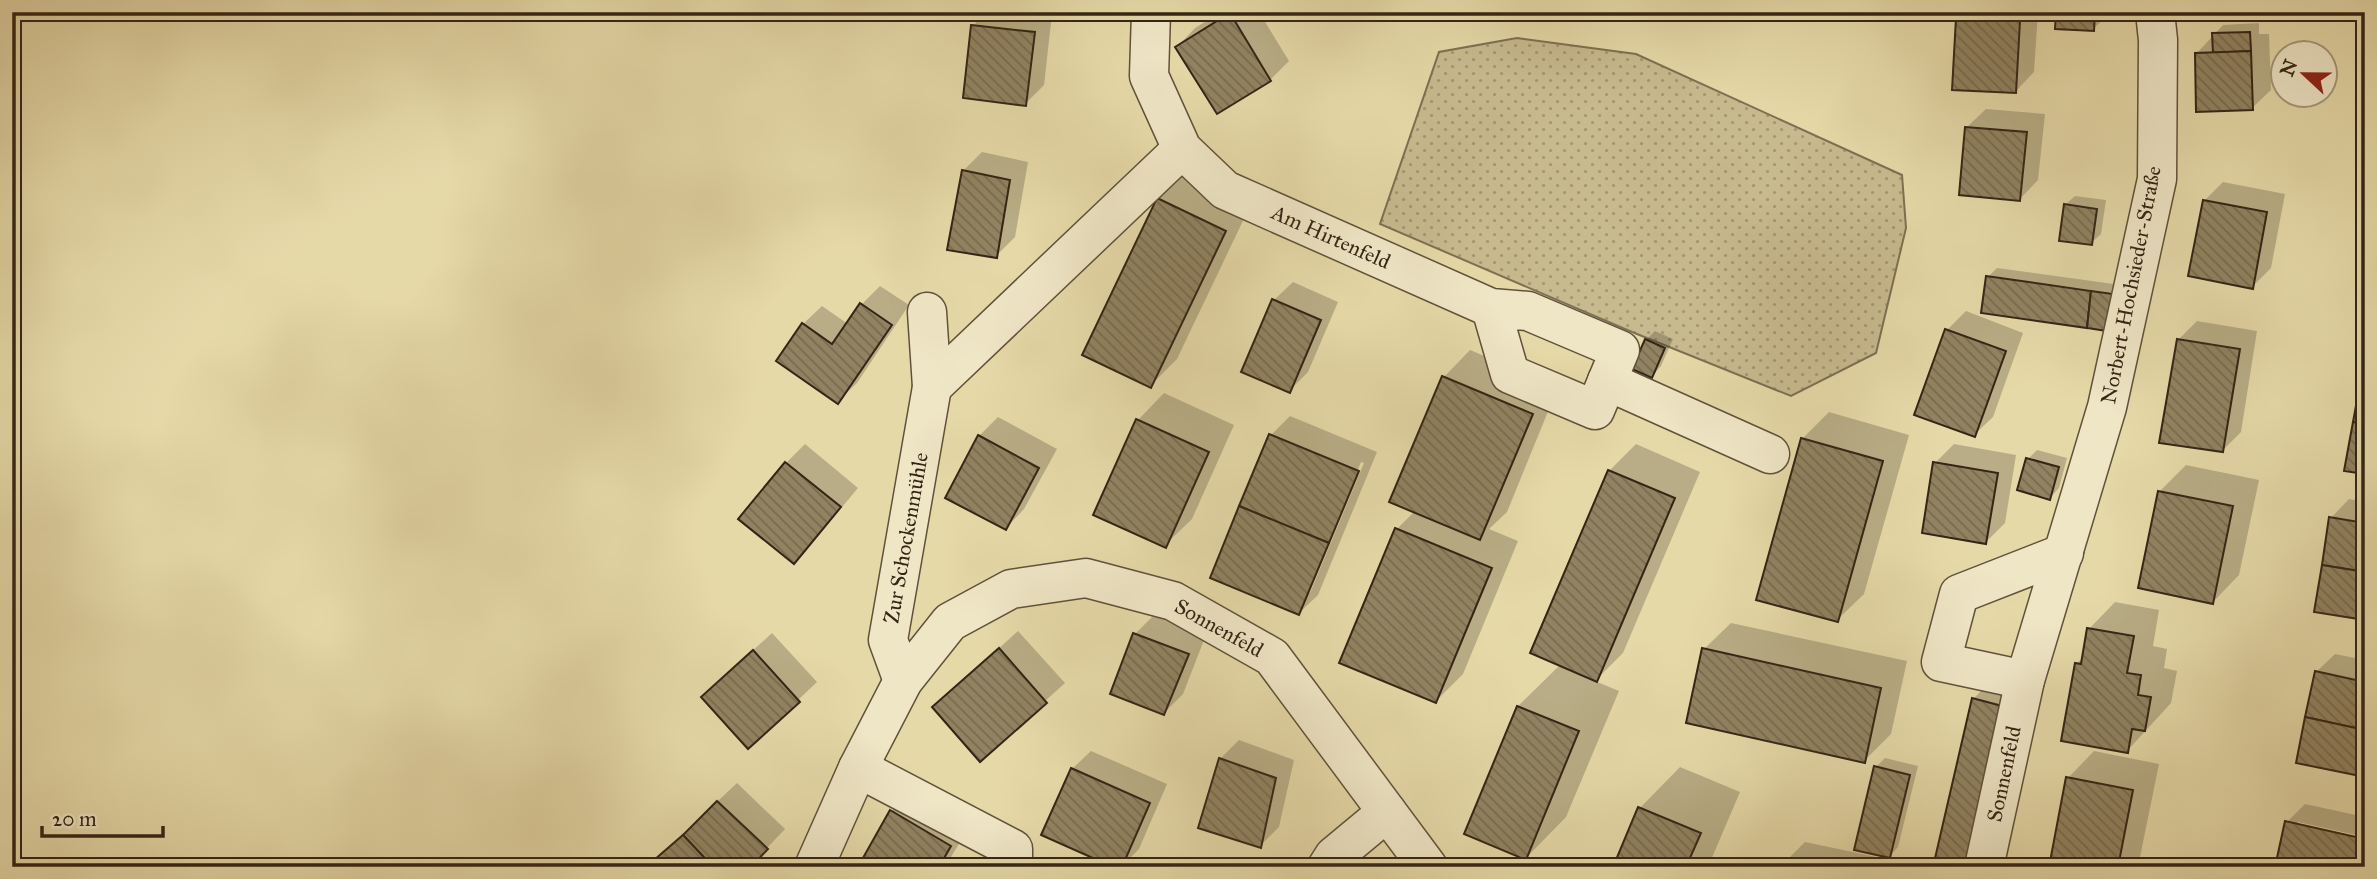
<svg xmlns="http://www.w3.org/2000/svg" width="2377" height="879" font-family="'IM FELL Great Primer',serif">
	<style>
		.park { fill: url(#park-dots); stroke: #7e7052; stroke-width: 2 }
		.shadow { fill: #0003; fill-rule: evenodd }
		.building { fill: url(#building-back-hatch); stroke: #342515; stroke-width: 2 }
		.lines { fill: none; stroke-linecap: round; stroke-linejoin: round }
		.minor-casing { stroke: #60523a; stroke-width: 41 }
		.minor { stroke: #efe6c6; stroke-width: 38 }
		.labels { text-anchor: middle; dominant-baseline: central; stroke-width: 5; stroke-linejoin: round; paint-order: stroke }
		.street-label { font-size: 21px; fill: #342515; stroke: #efe6c6 }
	</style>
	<defs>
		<pattern id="park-dots" width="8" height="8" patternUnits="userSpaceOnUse" patternTransform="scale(1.75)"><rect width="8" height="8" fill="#c8ba8f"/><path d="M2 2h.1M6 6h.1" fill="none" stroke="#a39774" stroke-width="1.8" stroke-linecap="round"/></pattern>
		<pattern id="building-back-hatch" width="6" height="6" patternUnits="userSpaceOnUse" patternTransform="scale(1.75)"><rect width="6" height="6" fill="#918361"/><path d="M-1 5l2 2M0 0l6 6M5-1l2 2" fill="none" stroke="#776b4f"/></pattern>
	</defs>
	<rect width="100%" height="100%" fill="#e6d9a8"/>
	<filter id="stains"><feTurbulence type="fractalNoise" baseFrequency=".00286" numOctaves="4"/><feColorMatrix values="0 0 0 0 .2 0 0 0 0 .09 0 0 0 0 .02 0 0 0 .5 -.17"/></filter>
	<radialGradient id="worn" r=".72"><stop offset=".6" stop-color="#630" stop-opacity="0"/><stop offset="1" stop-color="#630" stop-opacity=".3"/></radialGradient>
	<path class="park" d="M1517,38L1636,54L1902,175L1906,228L1876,353L1791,396L1632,332L1380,224L1439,52Z"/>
	<g class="shadow">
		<path d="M986,12L1052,14L1044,85L1025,104L973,26Z"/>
		<path d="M1221,12H1259L1289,61L1270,80L1217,112L1177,47L1195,28Z"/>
		<path d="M1964,12H2038L2034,72L2016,91L1958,18Z"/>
		<path d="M2058,12H2103V20L2093,29Z"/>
		<path d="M2259,23V34H2269L2271,90L2252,108L2196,54L2223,25Z"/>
		<path d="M1986,109L2045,114L2038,180L2020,199L1967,127Z"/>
		<path d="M982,152L1028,162L1015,237L996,256L963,171Z"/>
		<path d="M1185,172L1251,204L1177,359L1150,386L1084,354L1158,199Z"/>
		<path d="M2223,182L2285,194L2271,268L2252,287L2204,201Z"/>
		<path d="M2075,196L2106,200L2101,234L2091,243L2065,205Z"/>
		<path d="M1997,268L2121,285L2106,329L1988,277Z"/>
		<path d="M1293,282L1338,302L1308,372L1289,391L1274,300Z"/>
		<path d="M880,286L909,305L857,383L838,401L803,324L822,306L848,324L862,304Z"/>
		<path d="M1966,311L2023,333L1993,417L1974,435L1947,330Z"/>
		<path d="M2197,321L2257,331L2241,432L2222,451L2178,340Z"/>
		<path d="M1655,331L1673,339L1661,366L1652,376L1646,340Z"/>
		<path d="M1470,350L1558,387L1507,512L1489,529L1518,541L1463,674L1436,701L1342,662L1397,529L1415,511L1391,501L1444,377Z"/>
		<path d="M1164,393L1234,425L1192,519L1165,545L1138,420Z"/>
		<path d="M1829,412L1909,435L1864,594L1837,620L1758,598L1803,438Z"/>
		<path d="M1290,416L1377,452L1318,595L1299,613L1212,577L1271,435ZM1361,462L1364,463L1310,593H1307Z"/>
		<path d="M998,417L1057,449L1024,509L1006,528L979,436Z"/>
		<path d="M805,444L858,488L812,543L794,562L740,518L786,463Z"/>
		<path d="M1636,444L1700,472L1623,653L1595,681L1619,691L1566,817L1526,858L1466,833L1518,706L1561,664L1609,471Z"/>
		<path d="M1954,444L2016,455L2005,523L1986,542L1935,463Z"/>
		<path d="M2037,450L2067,458L2059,488L2050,498L2028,459Z"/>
		<path d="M2186,465L2259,480L2239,575L2213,602L2159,492Z"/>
		<path d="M2349,499L2365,502V618L2331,518Z"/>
		<path d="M2115,602L2159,610L2153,646L2167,649L2164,668L2177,671L2171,703L2127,751L2076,664L2085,656L2089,629Z"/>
		<path d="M1154,615L1206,635L1183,694L1164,713L1112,693L1135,634Z"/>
		<path d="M1731,623L1907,661L1891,734L1864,761L1704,649Z"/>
		<path d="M1018,631L1065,683L980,760L934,707Z"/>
		<path d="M772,633L817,682L798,700L722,679Z"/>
		<path d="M2335,654L2365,660V776L2316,672Z"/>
		<path d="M1982,690L2014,698L1974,867L1973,699Z"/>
		<path d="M1239,740L1294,760L1279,827L1260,846L1220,759Z"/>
		<path d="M1091,751L1167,784L1139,849L1121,867L1072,769Z"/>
		<path d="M2094,751L2159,764L2138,867H2051L2068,778Z"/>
		<path d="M1885,758L1918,766L1898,847L1889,857L1876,767Z"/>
		<path d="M1680,767L1740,792L1708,867H1615L1640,808Z"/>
		<path d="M737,783L785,829L749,867H648Z"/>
		<path d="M910,792L969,827L945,867H865L861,865L892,811Z"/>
		<path d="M2305,804L2365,817V837L2298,822V826L2365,841V867H2277L2287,822Z"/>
		<path d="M1805,842L1886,859L1919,867H1780Z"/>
	</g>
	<g class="building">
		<path d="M2056,12H2095L2094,31L2055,29Z"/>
		<path d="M2358,12H2365V72Z"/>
		<path d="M1230,13L1271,81L1217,114L1175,47Z"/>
		<path d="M1956,18L2020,21L2016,93L1952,90Z"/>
		<path d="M971,25L1035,32L1026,106L963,98Z"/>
		<path d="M2250,32L2251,51L2213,53L2212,33Z"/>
		<path d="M2251,51L2253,110L2196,112L2195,53Z"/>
		<path d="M1965,127L2027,132L2020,201L1959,195Z"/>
		<path d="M962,170L1010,180L997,258L947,250Z"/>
		<path d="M1157,198L1226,231L1151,388L1082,355Z"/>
		<path d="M2203,200L2267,212L2253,289L2188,276Z"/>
		<path d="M2064,204L2097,209L2092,245L2059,241Z"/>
		<path d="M1986,276L2091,291L2087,328L1981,313Z"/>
		<path d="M2091,291L2113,294L2107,331L2087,328Z"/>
		<path d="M1272,299L1321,320L1290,393L1241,372Z"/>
		<path d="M860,303L892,325L838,404L776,361L802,323L832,344Z"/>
		<path d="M1945,329L2006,351L1975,437L1914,415Z"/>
		<path d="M1645,339L1665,348L1652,378L1632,369Z"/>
		<path d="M2177,339L2240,349L2223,452L2159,443Z"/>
		<path d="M2362,373H2365V424L2353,422Z"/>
		<path d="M1442,376L1533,414L1480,540L1389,502Z"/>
		<path d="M1136,419L1209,452L1166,548L1093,515Z"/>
		<path d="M2353,422L2365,424V474L2344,471Z"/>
		<path d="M1269,434L1359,471L1329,543L1239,506Z"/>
		<path d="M978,435L1039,468L1006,530L945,498Z"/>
		<path d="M1801,438L1883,461L1838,622L1756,600Z"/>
		<path d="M2026,458L2059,467L2050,500L2017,490Z"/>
		<path d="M785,462L841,507L794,564L738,519Z"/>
		<path d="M1933,462L1998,473L1986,544L1922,533Z"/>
		<path d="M1608,470L1675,498L1597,682L1530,653Z"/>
		<path d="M2158,491L2233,506L2213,604L2138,588Z"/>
		<path d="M1239,506L1329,543L1299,615L1210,578Z"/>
		<path d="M2329,517L2365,523V572L2322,565Z"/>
		<path d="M1395,528L1492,568L1436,703L1339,663Z"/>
		<path d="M2322,565L2365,572V620L2314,612Z"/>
		<path d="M2087,628L2134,636L2127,673L2141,675L2138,695L2151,697L2145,731L2132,729L2128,753L2061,741L2075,663L2081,664Z"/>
		<path d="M1133,633L1189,654L1164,715L1110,694Z"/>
		<path d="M999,648L1047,703L980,762L932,707Z"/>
		<path d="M1702,648L1881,688L1865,763L1686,723Z"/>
		<path d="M753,650L800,702L748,749L701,697Z"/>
		<path d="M2315,671L2365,682V730L2305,717Z"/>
		<path d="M1972,698L2006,707L1968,867H1933Z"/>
		<path d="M1517,706L1579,731L1526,860L1464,834Z"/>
		<path d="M2305,717L2365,730V777L2296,763Z"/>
		<path d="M1219,758L1276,778L1261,848L1198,828Z"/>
		<path d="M1874,766L1910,775L1890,858L1854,850Z"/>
		<path d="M1071,768L1150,803L1122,867H1113L1041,835Z"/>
		<path d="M2066,777L2133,790L2118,867H2049Z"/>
		<path d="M717,801L768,849L751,867H713L683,835Z"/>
		<path d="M1638,807L1701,833L1686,867H1613Z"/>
		<path d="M890,810L951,846L939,867L859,865Z"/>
		<path d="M2285,821L2365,839L2361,867H2275Z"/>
		<path d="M683,835L713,867H646Z"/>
	</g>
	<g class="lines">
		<defs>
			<g id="minor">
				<path d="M1151,12L1149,76L1182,149L1225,190L1491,308L1528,311L1620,350L1595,410L1510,374L1491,308"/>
				<path d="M1607,381L1770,454"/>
				<path d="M932,387L1182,149"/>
				<path d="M2025,680L1941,662L1959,594L2064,553"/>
				<path d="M903,681L888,640L932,387L927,312"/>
				<path d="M858,768L1013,849V867"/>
				<path d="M814,867L858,768L903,681L950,622L1011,589L1086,578L1173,601L1272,657L1428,867"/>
				<path d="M1327,867L1334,856L1387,812"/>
				<path d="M1984,867L2025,680L2107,407L2157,179L2158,40L2155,12"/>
			</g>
		</defs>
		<use href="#minor" class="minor-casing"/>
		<use href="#minor" class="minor"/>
	</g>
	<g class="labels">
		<g class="street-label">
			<text transform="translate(1331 237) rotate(24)">Am Hirtenfeld</text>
			<text transform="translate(2131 285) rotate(-79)">Norbert-Hochsieder-Straße</text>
			<text transform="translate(906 538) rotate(-80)">Zur Schockenmühle</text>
			<text transform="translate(1219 628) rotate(29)">Sonnenfeld</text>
			<text transform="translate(2004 774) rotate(-78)">Sonnenfeld</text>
		</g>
	</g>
	<rect width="2377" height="879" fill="none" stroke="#e6d9a8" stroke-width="42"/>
	<rect x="14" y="14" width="2349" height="851" fill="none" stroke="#342515" stroke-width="3.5"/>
	<rect x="21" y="21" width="2335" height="837" fill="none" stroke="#342515" stroke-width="2"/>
	<g transform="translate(2304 74) rotate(292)"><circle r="33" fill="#efe6c6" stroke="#a4997f" stroke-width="2"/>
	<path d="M0-5L12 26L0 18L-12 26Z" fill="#8f2418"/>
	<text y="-10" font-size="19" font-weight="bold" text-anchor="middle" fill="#342515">N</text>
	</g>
	<path d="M42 826v10h121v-10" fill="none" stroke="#342515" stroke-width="3.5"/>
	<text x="52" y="826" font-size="21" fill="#342515" stroke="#efe6c6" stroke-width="5" paint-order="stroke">20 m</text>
	<rect width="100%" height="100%" filter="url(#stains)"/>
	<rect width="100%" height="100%" fill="url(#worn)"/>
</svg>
